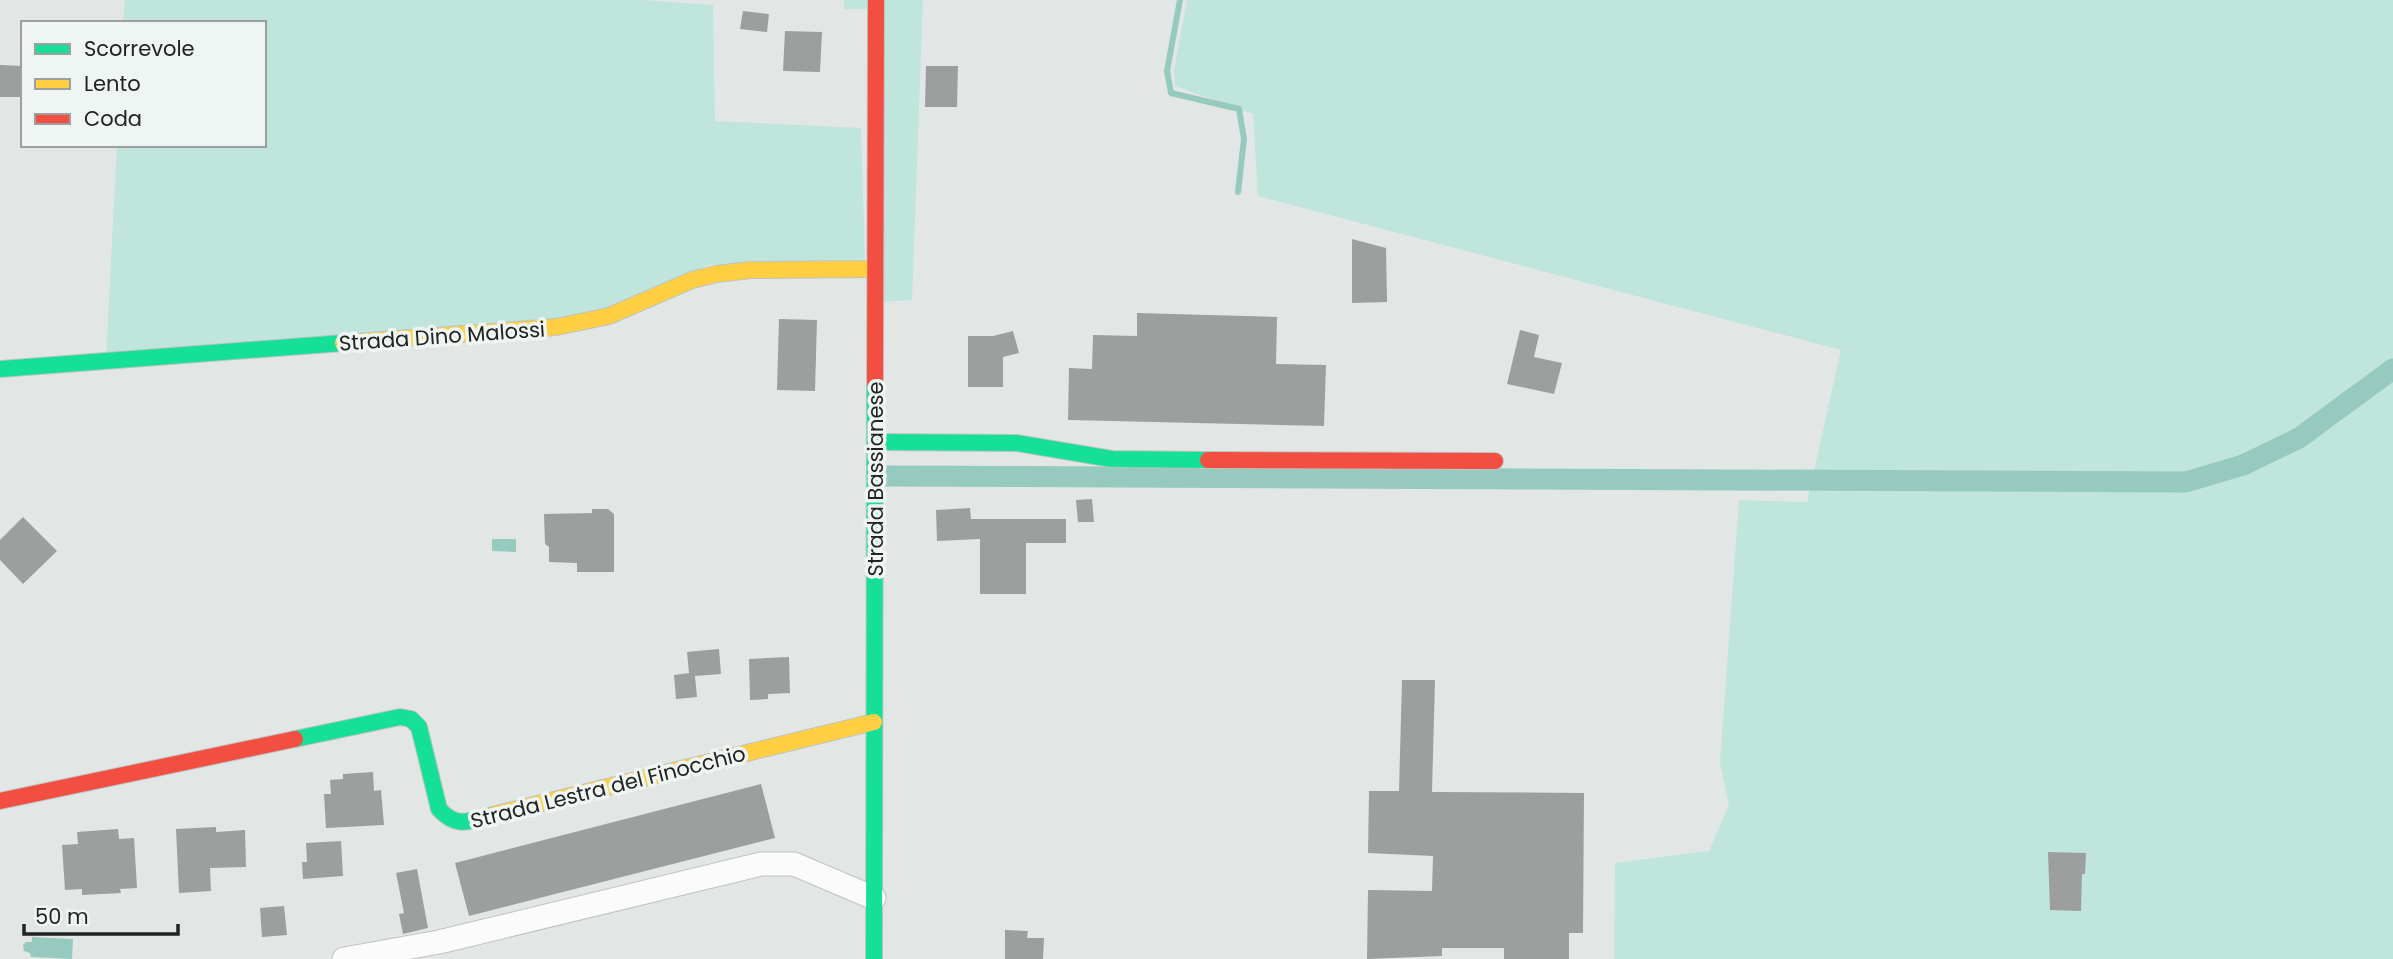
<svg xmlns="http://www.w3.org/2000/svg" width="2393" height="959" font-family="Poppins,sans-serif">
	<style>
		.green { fill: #c0e5dc }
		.water { fill: #96cabe }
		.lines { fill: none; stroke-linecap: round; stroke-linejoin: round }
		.stream { stroke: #96cabe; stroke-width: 6 }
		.canal { stroke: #96cabe; stroke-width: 21 }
		.building { fill: #9c9f9e }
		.street-casing { stroke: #bfc3c1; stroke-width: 25 }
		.fast-casing { stroke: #bfc3c1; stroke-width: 18 }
		.slow-casing { stroke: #bfc3c1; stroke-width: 18 }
		.jam-casing { stroke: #bfc3c1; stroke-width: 18 }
		.street { stroke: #fbfbfb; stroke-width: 23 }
		.fast { stroke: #16e098; stroke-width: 16 }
		.slow { stroke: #ffcf43; stroke-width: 16 }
		.jam { stroke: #f24e42; stroke-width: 16 }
		.labels { text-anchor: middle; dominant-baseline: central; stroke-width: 7; stroke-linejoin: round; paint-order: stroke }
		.street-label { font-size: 21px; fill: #222423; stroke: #eef5f3 }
	</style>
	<rect width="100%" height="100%" fill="#e2e7e5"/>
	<g class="green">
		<path d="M125,0H643L713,5L715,121L861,128L865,259L708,265L598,319L106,357L117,145H264V23H123Z"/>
		<path d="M844,0H923L912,300L882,302L884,9H844Z"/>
		<path d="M1187,0H2393V959H1614L1615,863L1709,851L1729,805L1720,763L1739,500L1807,502L1841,350L1258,196L1253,114L1175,86L1174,71Z"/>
	</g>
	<g class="water">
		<path d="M492,539H516V552L492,551Z"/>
		<path d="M32,937L73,939L72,959L31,957L30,953L24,951L23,945L26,942H32Z"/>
	</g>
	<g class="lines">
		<path class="stream" d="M1180,0L1167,71L1171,93L1239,109L1244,139L1238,192"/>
		<path class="canal" d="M884,476L2186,482L2243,465L2299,438L2393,369"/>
	</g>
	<g class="building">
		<path d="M743,11L769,14L767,32L740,29Z"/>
		<path d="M785,31L822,32L820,72L783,71Z"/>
		<path d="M0,65L23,66V97H0Z"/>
		<path d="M926,66H958L957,107H925Z"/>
		<path d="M1352,239L1386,248L1387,302L1352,303Z"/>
		<path d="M1137,313L1277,317L1276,364L1326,365L1324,426L1068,420L1069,368L1092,369L1093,335L1137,336Z"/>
		<path d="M779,319L817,320L815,391L777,390Z"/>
		<path d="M1520,330L1539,335L1534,357L1562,363L1554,394L1507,384Z"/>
		<path d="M1013,331L1019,353L1003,357V387H968V336H993Z"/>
		<path d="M1092,499L1094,522H1078L1076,500Z"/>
		<path d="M970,508L971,519H1066V543H1026V594H980V539L937,541L936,510Z"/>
		<path d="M592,509H608L614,514V572H577V563L549,562V547L545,544L544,514L592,513Z"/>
		<path d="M23,517L57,551L23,584L0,560V540Z"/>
		<path d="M719,649L721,674L695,676L697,697L676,699L674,675L689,673L687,652Z"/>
		<path d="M789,657L790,693L768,694V699L750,700L749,659Z"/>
		<path d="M1402,680H1435L1432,792L1584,793L1583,933H1569V959H1504V948H1442V956L1367,959L1368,890L1432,891L1433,856L1368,853L1369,791H1399Z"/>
		<path d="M373,772L374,791L381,790L384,825L326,828L324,794H331L330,780L343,779V774Z"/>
		<path d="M761,784L775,838L469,916L455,863Z"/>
		<path d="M216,827V832L245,830L246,867L210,868L211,891L179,893L176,829Z"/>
		<path d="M118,829L119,839L134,838L137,888L120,889L121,893L82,895V889L65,890L62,845L78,844L77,832Z"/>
		<path d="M341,841L343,876L303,879L302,862H307L306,843Z"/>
		<path d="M2048,852L2086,853L2085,874H2082L2081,911L2050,910Z"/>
		<path d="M417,869L428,928L403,934L399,914L404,913L396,873Z"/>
		<path d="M284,906L287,935L262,937L260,908Z"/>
		<path d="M1005,930L1028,931L1027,938H1044L1043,959H1005Z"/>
	</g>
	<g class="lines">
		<defs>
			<path id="street" d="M344,959L439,942L761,864H794L874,898"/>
			<g id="fast">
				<path d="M0,369L343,343"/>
				<path d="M875,442L1016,443L1112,459L1208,460"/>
				<path d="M295,739L400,717L411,719L419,727L439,809C457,829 469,821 493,815"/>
				<path d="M874,959L875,383"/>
			</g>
			<g id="slow">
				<path d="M343,343L556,327L609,316L692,280L716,274L751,270L875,269"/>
				<path d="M493,815L874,722"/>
			</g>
			<g id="jam">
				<path d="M875,383L876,0"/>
				<path d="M1208,460L1495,461"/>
				<path d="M0,801L295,739"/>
			</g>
		</defs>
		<use href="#street" class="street-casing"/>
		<use href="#fast" class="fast-casing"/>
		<use href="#slow" class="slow-casing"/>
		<use href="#jam" class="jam-casing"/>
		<use href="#street" class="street"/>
		<use href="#fast" class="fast"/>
		<use href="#slow" class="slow"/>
		<use href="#jam" class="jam"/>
	</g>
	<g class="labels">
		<g class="street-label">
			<text transform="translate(442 336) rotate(-4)">Strada Dino Malossi</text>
			<text transform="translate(875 479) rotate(-90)">Strada Bassianese</text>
			<text transform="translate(608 787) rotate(-14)">Strada Lestra del Finocchio</text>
		</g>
	</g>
	<rect x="21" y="21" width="245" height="126" fill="#eef5f3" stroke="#9ca1a0" stroke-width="2"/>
	<rect x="35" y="44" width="35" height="10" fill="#16e098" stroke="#9ca1a0" stroke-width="2"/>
	<text x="84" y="56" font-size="21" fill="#222423">Scorrevole</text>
	<rect x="35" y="79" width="35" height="10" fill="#ffcf43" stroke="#9ca1a0" stroke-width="2"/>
	<text x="84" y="91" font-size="21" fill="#222423">Lento</text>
	<rect x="35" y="114" width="35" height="10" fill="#f24e42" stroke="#9ca1a0" stroke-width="2"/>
	<text x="84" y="126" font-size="21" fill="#222423">Coda</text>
	<path d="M24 924v10h154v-10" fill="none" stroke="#222423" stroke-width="3.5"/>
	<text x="35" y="924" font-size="21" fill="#222423" stroke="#eef5f3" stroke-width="5" paint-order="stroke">50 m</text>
</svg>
